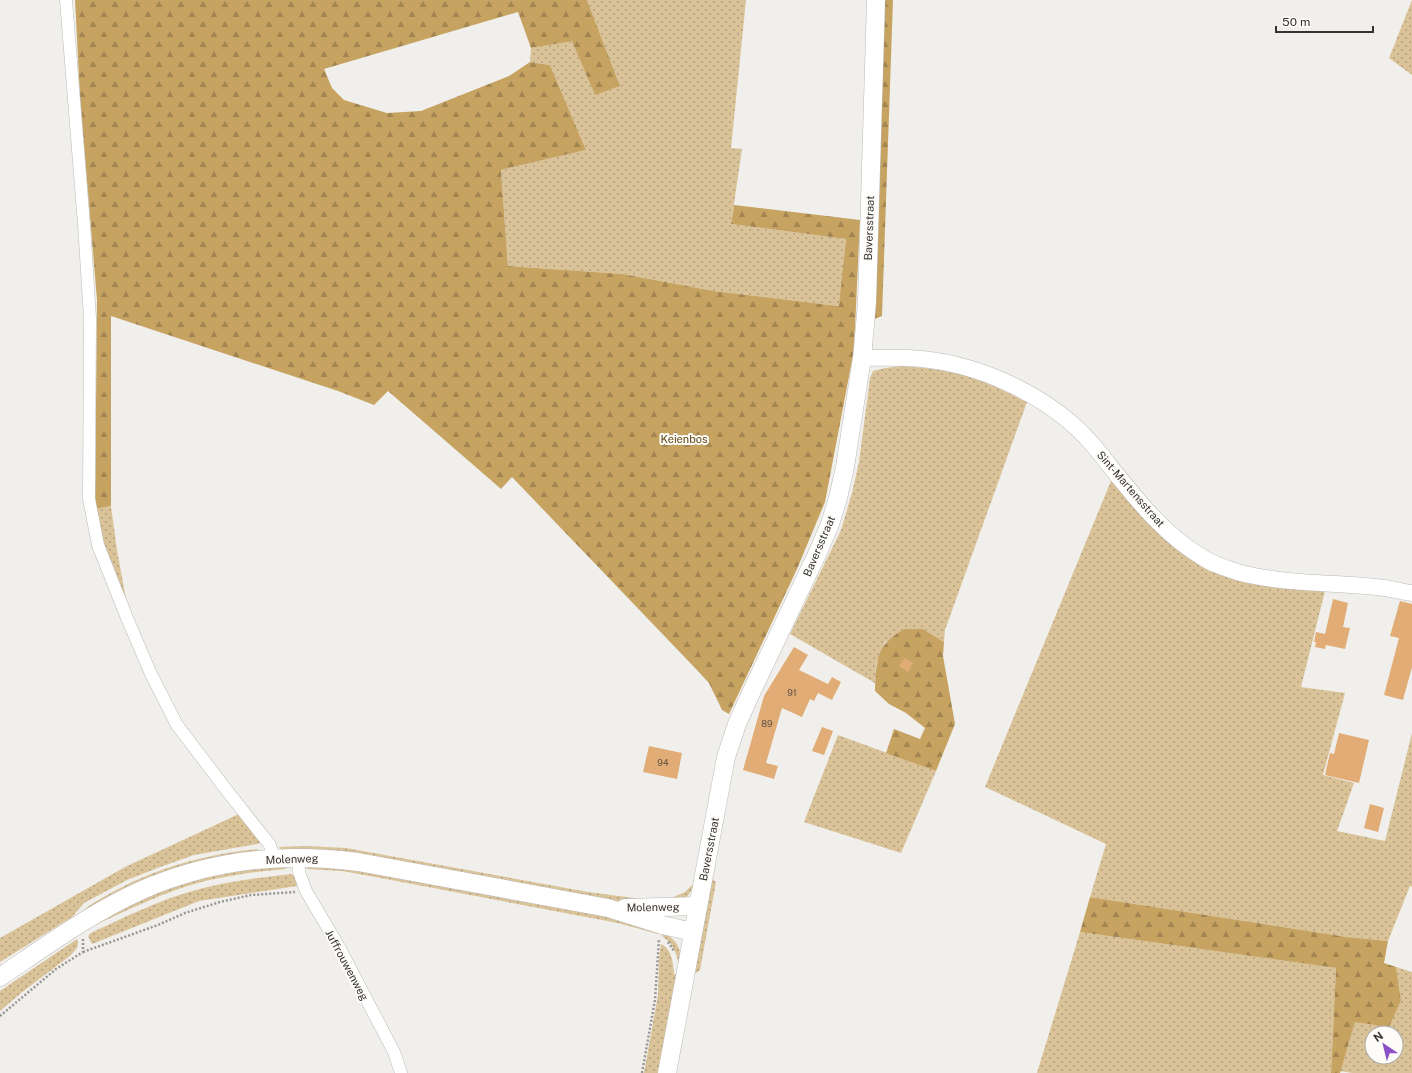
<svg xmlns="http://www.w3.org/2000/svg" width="1412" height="1073" font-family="'Public Sans',sans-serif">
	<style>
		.grass { fill: url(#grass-dots); fill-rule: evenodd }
		.forest { fill: url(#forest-firs) }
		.building { fill: #e1ac75 }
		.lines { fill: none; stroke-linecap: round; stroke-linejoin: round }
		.minor-casing { stroke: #bbbab7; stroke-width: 13 }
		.tertiary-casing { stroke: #bbbab7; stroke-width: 17 }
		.secondary-casing { stroke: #bbbab7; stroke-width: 19 }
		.path { stroke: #979693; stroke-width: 2.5; stroke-dasharray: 2 2; stroke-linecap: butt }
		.minor { stroke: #fff; stroke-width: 12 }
		.tertiary { stroke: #fff; stroke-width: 16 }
		.secondary { stroke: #fff; stroke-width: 18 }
		.labels { text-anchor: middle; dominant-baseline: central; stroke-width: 4; stroke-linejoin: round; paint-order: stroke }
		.number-label { font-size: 9px; fill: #5f5143 }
		.street-label { font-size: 11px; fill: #343332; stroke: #fefcf9 }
		.park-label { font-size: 11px; fill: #5c430f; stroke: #fefcf9 }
	</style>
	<defs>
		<pattern id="grass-dots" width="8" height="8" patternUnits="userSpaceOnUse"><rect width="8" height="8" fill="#dbc399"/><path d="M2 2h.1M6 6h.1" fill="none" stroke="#b29f7d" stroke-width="1.8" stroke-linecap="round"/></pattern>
		<pattern id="forest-firs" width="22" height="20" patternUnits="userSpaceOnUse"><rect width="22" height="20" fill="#c7a361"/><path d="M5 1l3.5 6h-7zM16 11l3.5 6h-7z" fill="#a28551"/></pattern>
	</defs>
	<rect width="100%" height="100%" fill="#f0efeb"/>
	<g class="grass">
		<path d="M587,0H746L731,148L742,149L731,224L846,239L840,306L714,291L623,274L508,266L501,170L586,150L550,65L530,62L531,48L572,40L595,94L620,86Z"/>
		<path d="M1412,0V75L1389,58Z"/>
		<path d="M902,366C929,368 957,371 982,381C997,387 1012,395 1027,402L945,630L944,642L923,629L885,642L876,664L875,683L790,634L841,530L852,493L859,462L870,378L873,371L885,368Z"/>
		<path d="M1111,481L1176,549L1209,571L1240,581L1279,588L1325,591L1301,687L1345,693L1323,775L1354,783L1337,831L1385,841L1412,733V887L1410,886L1388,941L1347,937L1090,897L1106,844L985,787Z"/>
		<path d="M111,506L117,550L128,610L103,547L95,509Z"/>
		<path d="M838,735L936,771L901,853L804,822Z"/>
		<path d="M241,813L260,837V843L257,844L194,855L160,867L127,880L84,903L72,917L0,962V938L125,867Z"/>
		<path d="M307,846L346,848L588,892L634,898H664L635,903L608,901L282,851L279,847Z"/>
		<path d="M258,849L255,853L77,917C88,905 95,902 109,894C155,868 206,854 258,849Z"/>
		<path d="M286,865V869C259,871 232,875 205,881C165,891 128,910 91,927L100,920L163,889L218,873Z"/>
		<path d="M308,865L348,868L604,915L659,930L658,934L618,923L370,876L342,871L307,869Z"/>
		<path d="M291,874L295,876L297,886L199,901L92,944L88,936L91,933C123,918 155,902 189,892C222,882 257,878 291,874Z"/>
		<path d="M710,878L716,882L700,970L696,973H693Z"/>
		<path d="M694,883C689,898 685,901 669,899L685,892Z"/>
		<path d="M662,932C681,942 681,950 680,969C677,955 674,944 662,936Z"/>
		<path d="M1080,932L1336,968L1331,1073H1037Z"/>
		<path d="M77,939C80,947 76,949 71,955L21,993L0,1011V991Z"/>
		<path d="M661,944C672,949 673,963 674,974H678L659,1073H644L658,995L659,958Z"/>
		<path d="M1396,967L1412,972V1073H1352L1340,1071L1355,1022L1401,1000ZM1372,1033H1396V1057H1372Z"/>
	</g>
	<g class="forest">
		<path d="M75,0H587L620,86L595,95L572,41L531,48L518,12L324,69L332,88L344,100L387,113L421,111L509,76L530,62L550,65L586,150L501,170L508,266L623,274L714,291L839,306L846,239L731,224L734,205L860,220L854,350L825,502L797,569L729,714L722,710L709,683L696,669L512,477L501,489L388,391L374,405L338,391L111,316V506L95,509L97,300L80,97Z"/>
		<path d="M885,0H893L882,316L875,319Z"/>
		<path d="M905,629H923L944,642L943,656L955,724L936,771L886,753L894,729L920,739L925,728L906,713L889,704L875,691C876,660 876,644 905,629Z"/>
		<path d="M1090,897L1347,937L1388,941L1384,963L1396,967L1401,1000L1389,1027L1355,1022L1340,1073H1331L1336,968L1080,932Z"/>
	</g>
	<g class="building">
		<path d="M1333,599L1348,603L1343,627L1350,628L1345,649L1326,645L1325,649L1315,647L1316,642H1314L1316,632L1325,634Z"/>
		<path d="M1400,601L1412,604V667L1403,700L1384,695L1399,638L1390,636Z"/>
		<path d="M794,647L808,655L799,670L828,684L832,677L841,682L832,700L818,693L814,701L810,699L802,717L782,708L766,763L778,766L774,779L743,770L764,696Z"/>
		<path d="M905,658L913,663L908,672L899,666Z"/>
		<path d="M822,727L833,731L824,755L812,751Z"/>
		<path d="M1339,733L1369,740L1359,783L1325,775L1330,753L1334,754Z"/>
		<path d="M649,746L682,753L677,779L643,772Z"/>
		<path d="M1370,804L1384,808L1378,832L1364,828Z"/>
	</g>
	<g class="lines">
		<defs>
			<g id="minor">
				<path d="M66,0L84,224L90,318L89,499L98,545L127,618L151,674L177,725L228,792L270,845L274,858"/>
				<path d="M298,857L299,872L306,891L339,947L394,1052L401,1073"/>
			</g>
			<path id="tertiary" d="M862,358C882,358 902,357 922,359C983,365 1053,398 1093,445C1127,486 1158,532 1205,559C1215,565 1226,568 1237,572C1285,585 1335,582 1384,588C1393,589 1403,592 1412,593"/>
			<g id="secondary">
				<path d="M625,908L698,906"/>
				<path d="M0,977C46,946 91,913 142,890C211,860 284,852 358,862L608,908L662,925L693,932"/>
				<path d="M667,1073L726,757L737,724L750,695L818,552L830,524L838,498L845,467L862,358L867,302L876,0"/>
			</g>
		</defs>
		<use href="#minor" class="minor-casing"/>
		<use href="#tertiary" class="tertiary-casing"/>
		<use href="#secondary" class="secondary-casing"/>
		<g class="path">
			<path d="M668,942L674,951"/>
			<path d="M83,952L158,925L185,913L220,902L251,895L295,892"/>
			<path d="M0,1016L56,969L83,952V939"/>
			<path d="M642,1073L655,1000L659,939"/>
		</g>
		<use href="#minor" class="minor"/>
		<use href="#tertiary" class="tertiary"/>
		<use href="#secondary" class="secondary"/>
	</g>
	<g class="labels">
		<g class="number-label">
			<text x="792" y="692">91</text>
			<text x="767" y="723">89</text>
			<text x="663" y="762">94</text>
		</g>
		<g class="street-label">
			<text transform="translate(869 228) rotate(-88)">Baversstraat</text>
			<text transform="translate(1131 489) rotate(49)">Sint-Martensstraat</text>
			<text transform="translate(819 546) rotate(-67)">Baversstraat</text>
			<text transform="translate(709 849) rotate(-79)">Baversstraat</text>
			<text transform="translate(292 859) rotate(-2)">Molenweg</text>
			<text transform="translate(653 907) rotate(-1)">Molenweg</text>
			<text transform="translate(347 965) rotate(62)">Juffrouwenweg</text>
		</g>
		<g class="park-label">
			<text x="684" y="439">Keienbos</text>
		</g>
	</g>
	<g transform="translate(1384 1045) rotate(325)"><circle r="19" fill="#fefcf9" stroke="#adaca9"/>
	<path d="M0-3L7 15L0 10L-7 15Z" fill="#8a50c7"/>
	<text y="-6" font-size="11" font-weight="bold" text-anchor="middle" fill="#343332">N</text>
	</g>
	<path d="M1276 26v6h97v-6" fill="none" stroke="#343332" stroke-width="2"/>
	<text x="1282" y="26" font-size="12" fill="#343332" stroke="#fefcf9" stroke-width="3" paint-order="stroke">50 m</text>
</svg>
